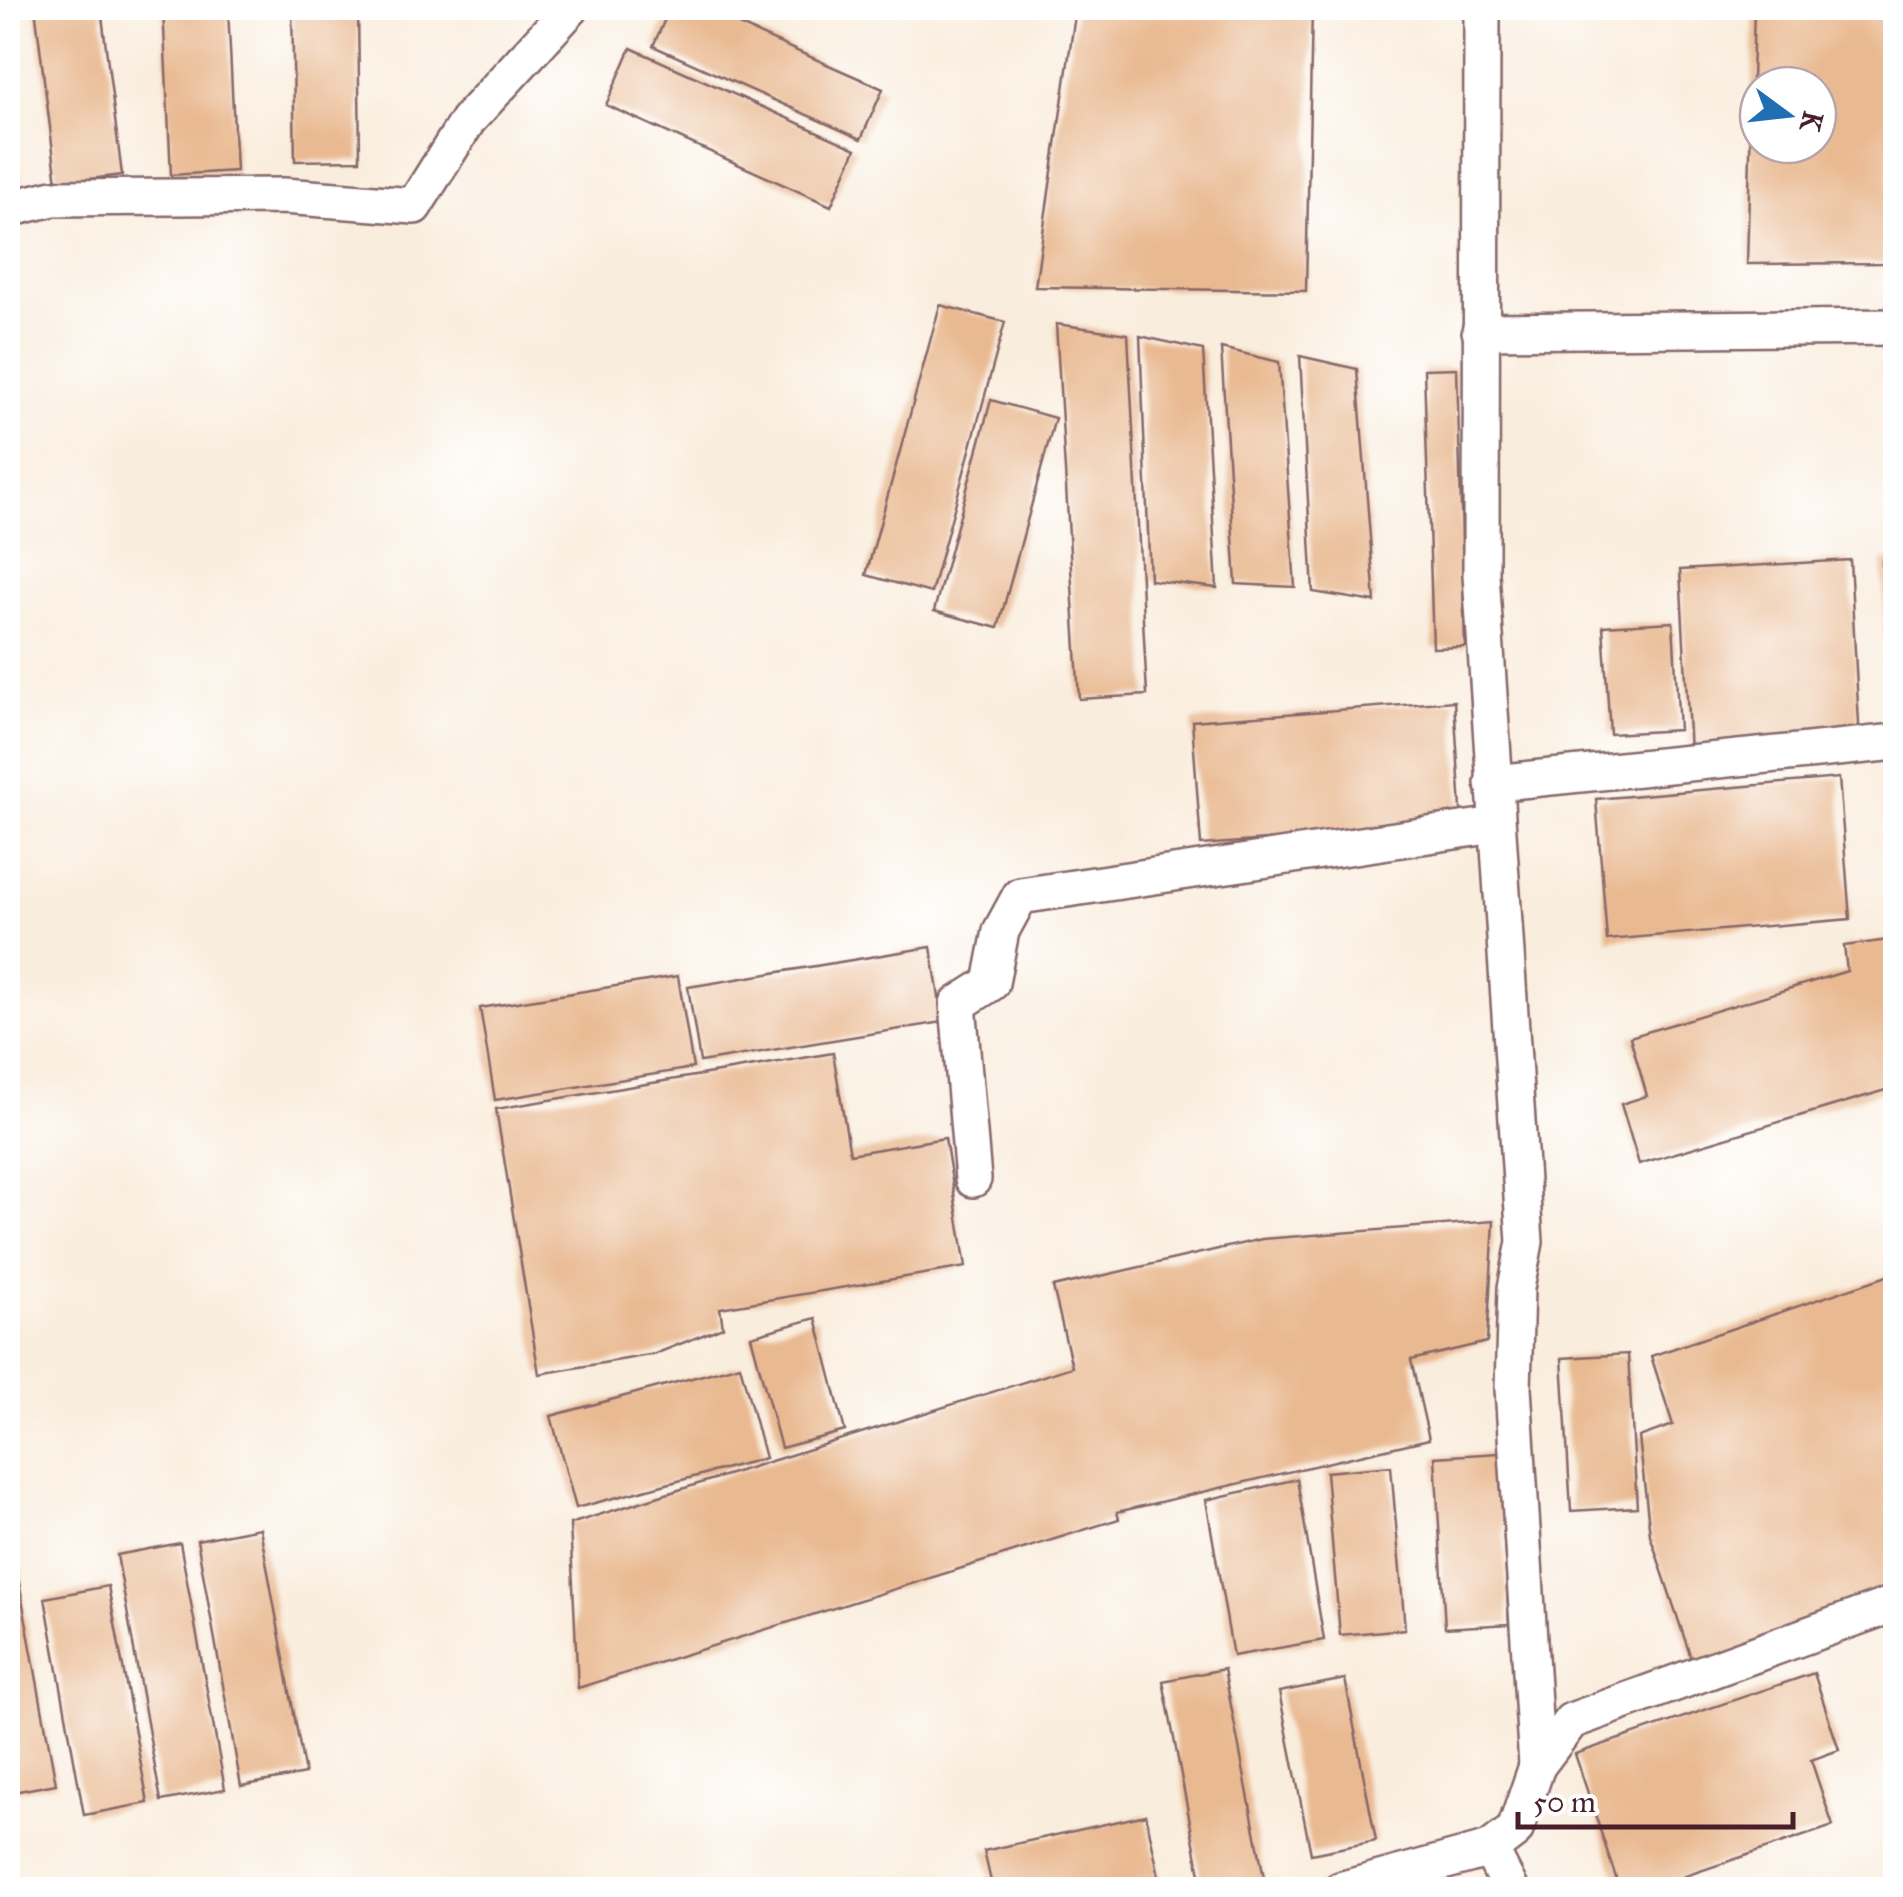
<svg xmlns="http://www.w3.org/2000/svg" width="1903" height="1897" font-family="'IM FELL Great Primer',serif">
	<style>
		.building { fill: #e9b991; fill-rule: evenodd }
		.lines { fill: none; stroke-linecap: round; stroke-linejoin: round }
		.street-casing { stroke: #876769; stroke-width: 40 }
		.street { stroke: #fff; stroke-width: 35 }
	</style>
	<rect width="100%" height="100%" fill="#fff"/>
	<filter id="ink" filterUnits="userSpaceOnUse"><feTurbulence type="fractalNoise" baseFrequency=".01" numOctaves="2"/><feDisplacementMap in="SourceGraphic" scale="20" xChannelSelector="R" yChannelSelector="G"/><feConvolveMatrix kernelMatrix="1 2 1 2 8 2 1 2 1" color-interpolation-filters="sRGB"/></filter>
	<filter id="wash" filterUnits="userSpaceOnUse"><feTurbulence type="fractalNoise" baseFrequency=".0048" numOctaves="4" result="noise"/><feDisplacementMap in="SourceGraphic" scale="40" xChannelSelector="R" yChannelSelector="G"/><feGaussianBlur stdDeviation="2.25" result="paint"/><feColorMatrix in="noise" values="0 0 0 0 0 0 0 0 0 0 0 0 0 0 0 0 0 1.4 0 .05"/><feComposite in="paint" operator="in"/></filter>
	<g filter="url(#wash)">
		<rect width="100%" height="100%" fill="#f9eddd"/>
		<g id="blocks">
			<g class="building">
				<path d="M35,8H101L122,175L57,183Z"/>
				<path d="M163,8H228L236,171L171,175Z"/>
				<path d="M292,8H358L360,160L295,161Z"/>
				<path d="M670,8H700L883,89L861,139L653,46Z"/>
				<path d="M1076,8H1312L1306,291L1035,287Z"/>
				<path d="M1754,8H1895L1887,263L1747,264ZM1758,85H1818V145H1758Z"/>
				<path d="M631,48L856,149L831,206L606,105Z"/>
				<path d="M8,116L22,184L8,187Z"/>
				<path d="M940,305L1005,322L931,593L866,575Z"/>
				<path d="M1056,324L1128,334L1147,695L1079,699Z"/>
				<path d="M1140,336L1203,350L1217,588L1150,580Z"/>
				<path d="M1221,348L1279,362L1295,587L1236,584Z"/>
				<path d="M1300,356L1357,369L1375,602L1313,592Z"/>
				<path d="M1457,368L1465,647L1433,648L1424,369Z"/>
				<path d="M991,400L1055,418L998,628L934,611Z"/>
				<path d="M1850,560L1860,742L1690,752L1680,570Z"/>
				<path d="M1896,560V729H1892L1882,561Z"/>
				<path d="M1673,622L1679,730L1610,734L1603,626Z"/>
				<path d="M1454,701L1462,825L1201,845L1192,721Z"/>
				<path d="M1839,778L1850,919L1607,940L1596,799Z"/>
				<path d="M1896,939V1087L1639,1164L1621,1104L1647,1096L1630,1037L1847,971L1844,946Z"/>
				<path d="M931,947L943,1022L700,1062L688,987Z"/>
				<path d="M678,976L693,1068L495,1100L480,1008Z"/>
				<path d="M833,1053L850,1154L945,1138L966,1267L720,1308L723,1327L655,1354L539,1374L496,1109Z"/>
				<path d="M1494,1221L1487,1342L1411,1360L1429,1439L1117,1512L1119,1519L578,1688L570,1524L1072,1367L1053,1287L1262,1239Z"/>
				<path d="M1896,1273V1598L1694,1667L1650,1535L1639,1437L1673,1425L1651,1356Z"/>
				<path d="M816,1318L845,1431L781,1448L751,1336Z"/>
				<path d="M1628,1354L1637,1507L1571,1511L1562,1358Z"/>
				<path d="M740,1365L765,1458L576,1508L551,1416Z"/>
				<path d="M1499,1453L1509,1624L1445,1628L1435,1457Z"/>
				<path d="M1391,1466L1405,1629L1340,1635L1326,1472Z"/>
				<path d="M1297,1479L1324,1640L1233,1656L1206,1500Z"/>
				<path d="M260,1528L305,1774L241,1786L197,1540Z"/>
				<path d="M180,1543L225,1789L161,1801L117,1555Z"/>
				<path d="M16,1566L56,1784L8,1793V1568Z"/>
				<path d="M108,1586L148,1803L84,1815L45,1598Z"/>
				<path d="M1224,1669L1265,1883L1203,1890L1163,1681Z"/>
				<path d="M1814,1673L1839,1750L1811,1760L1833,1826L1644,1890H1620L1575,1754Z"/>
				<path d="M1345,1679L1376,1841L1311,1854L1279,1692Z"/>
				<path d="M1146,1815L1162,1890H993L984,1851Z"/>
			</g>
		</g>
	</g>
	<g filter="url(#ink)">
		<use href="#blocks" fill-opacity="0" stroke="#876769" stroke-width="2.5"/>
		<g class="lines">
			<defs>
				<g id="street">
					<path d="M1482,8L1481,574L1525,1242L1516,1288L1513,1388L1537,1766"/>
					<path d="M8,209L53,198L284,196L414,206L468,120L571,8"/>
					<path d="M1480,331L1896,327"/>
					<path d="M1493,783L1896,742"/>
					<path d="M973,1179L958,1004L991,983L1001,931L1020,896L1495,825"/>
					<path d="M1490,1849L1511,1890"/>
					<path d="M1340,1890L1490,1849L1515,1830L1537,1766L1571,1721L1896,1603"/>
				</g>
			</defs>
			<use href="#street" class="street-casing"/>
			<use href="#street" class="street"/>
		</g>
	</g>
	<rect width="1903" height="1897" fill="none" stroke="#fff" stroke-width="40"/>
	<g transform="translate(1788 115) rotate(105)"><circle r="48" fill="#ffffff" stroke="#b7a5aa" stroke-width="2.5"/>
	<path d="M0-8L18 38L0 25L-18 38Z" fill="#1f6fb2"/>
	<text y="-15" font-size="28" font-weight="bold" text-anchor="middle" fill="#4a1f2b">K</text>
	</g>
	<path d="M1518 1812v15h275v-15" fill="none" stroke="#4a1f2b" stroke-width="5"/>
	<text x="1533" y="1812" font-size="30" fill="#4a1f2b" stroke="#ffffff" stroke-width="8" paint-order="stroke">50 m</text>
</svg>
